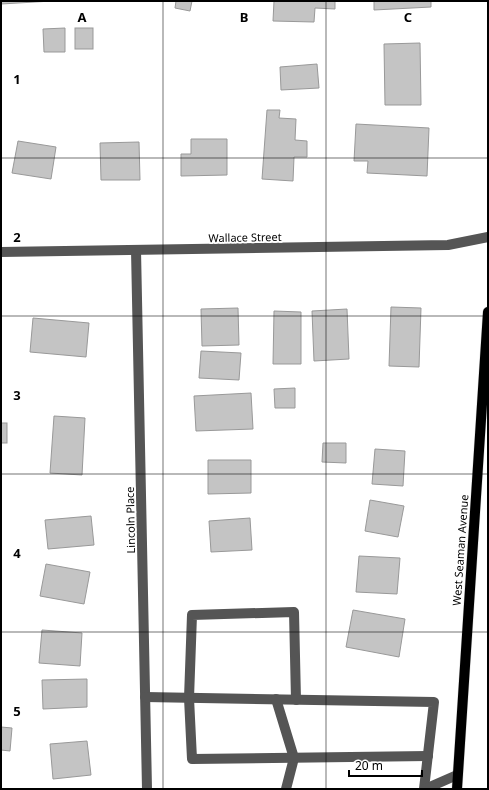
<svg xmlns="http://www.w3.org/2000/svg" width="489" height="790" font-family="'Noto Sans',sans-serif">
	<style>
		.building { fill: #c4c4c4; stroke: #999 }
		.lines { fill: none; stroke-linecap: round; stroke-linejoin: round }
		.major-casing { stroke: #dbdbdb; stroke-width: 11 }
		.minor { stroke: #555; stroke-width: 10 }
		.major { stroke: #000; stroke-width: 10 }
		.grid { fill: none; stroke: #000; stroke-width: 1; stroke-opacity: 0.55 }
		.labels { text-anchor: middle; dominant-baseline: central; stroke-width: 3.5; stroke-linejoin: round; paint-order: stroke }
		.street-label { font-size: 11px; fill: #000; stroke: #fff }
		.grid-label { font-size: 13px; text-anchor: middle; font-weight: bold; fill: #000; stroke: #fff; stroke-width: 3.5; stroke-linejoin: round; paint-order: stroke }
	</style>
	<rect width="100%" height="100%" fill="#fff"/>
	<g class="building">
		<path d="M1,1H52L1,4Z"/>
		<path d="M176,1H192L190,11L175,8Z"/>
		<path d="M274,1H335V9L315,8L314,22L273,21Z"/>
		<path d="M374,1H431V7L374,10Z"/>
		<path d="M65,28V52H44L43,29Z"/>
		<rect x="75" y="28" width="18" height="21"/>
		<path d="M420,43L421,105H385L384,44Z"/>
		<path d="M317,64L319,88L281,90L280,67Z"/>
		<path d="M267,110H280L279,118L296,119L295,140L307,141V157H294L293,181L262,179Z"/>
		<path d="M356,124L429,128L427,176L367,173L368,161H354Z"/>
		<path d="M191,139H227V175L181,176V154H191Z"/>
		<path d="M18,141L56,147L51,179L12,173Z"/>
		<path d="M139,142L140,180H101L100,143Z"/>
		<path d="M391,307L421,308L419,367L389,366Z"/>
		<path d="M238,308L239,345L202,346L201,309Z"/>
		<path d="M347,309L349,359L314,361L312,311Z"/>
		<path d="M274,311L301,312V364H273Z"/>
		<path d="M33,318L89,323L86,357L30,352Z"/>
		<path d="M201,351L241,353L239,380L199,378Z"/>
		<path d="M295,388V408H275L274,389Z"/>
		<path d="M251,393L253,429L196,431L194,396Z"/>
		<path d="M54,416L85,418L82,475L50,473Z"/>
		<rect x="1" y="423" width="6" height="20"/>
		<path d="M323,443H346V463L322,462Z"/>
		<path d="M375,449L405,451L403,486L372,484Z"/>
		<path d="M208,460H251V493L208,494Z"/>
		<path d="M370,500L404,506L398,537L365,531Z"/>
		<path d="M91,516L94,545L48,549L45,520Z"/>
		<path d="M250,518L252,550L211,552L209,521Z"/>
		<path d="M359,556L400,558L397,594L356,592Z"/>
		<path d="M46,564L90,572L84,604L40,596Z"/>
		<path d="M353,610L405,619L399,657L346,647Z"/>
		<path d="M42,630L82,633L80,666L39,663Z"/>
		<path d="M87,679V707L43,709L42,680Z"/>
		<path d="M1,727L12,728L10,751L1,750Z"/>
		<path d="M87,741L91,775L53,779L50,744Z"/>
	</g>
	<g class="lines">
		<defs>
			<path id="major" d="M457,789L488,312"/>
		</defs>
		<use href="#major" class="major-casing"/>
		<g class="minor">
			<path d="M136,250L147,789"/>
			<path d="M1,252L448,245L488,237"/>
			<path d="M145,697L434,702L424,789"/>
			<path d="M276,699L294,758L286,789"/>
			<path d="M296,700L294,612L192,615L189,698L192,759L428,756"/>
			<path d="M425,789L457,775"/>
		</g>
		<use href="#major" class="major"/>
	</g>
	<path class="grid" d="M163,1V789M326,1V789M1,158H488M1,316H488M1,474H488M1,632H488"/>
	<g class="labels">
		<g class="street-label">
			<text transform="translate(245 237) rotate(-1)">Wallace Street</text>
			<text transform="translate(130 520) rotate(-91)">Lincoln Place</text>
			<text transform="translate(460 550) rotate(-86)">West Seaman Avenue</text>
		</g>
	</g>
	<g class="grid-label">
		<text x="82" y="22">A</text>
		<text x="244" y="22">B</text>
		<text x="408" y="22">C</text>
		<text x="17" y="84">1</text>
		<text x="17" y="242">2</text>
		<text x="17" y="400">3</text>
		<text x="17" y="558">4</text>
		<text x="17" y="716">5</text>
	</g>
	<rect width="489" height="790" fill="none" stroke="#000000" stroke-width="4"/>
	<path d="M349 770v6h73v-6" fill="none" stroke="#000000" stroke-width="2"/>
	<text x="355" y="770" font-size="12" fill="#000000" stroke="#ffffff" stroke-width="3" paint-order="stroke">20 m</text>
</svg>
